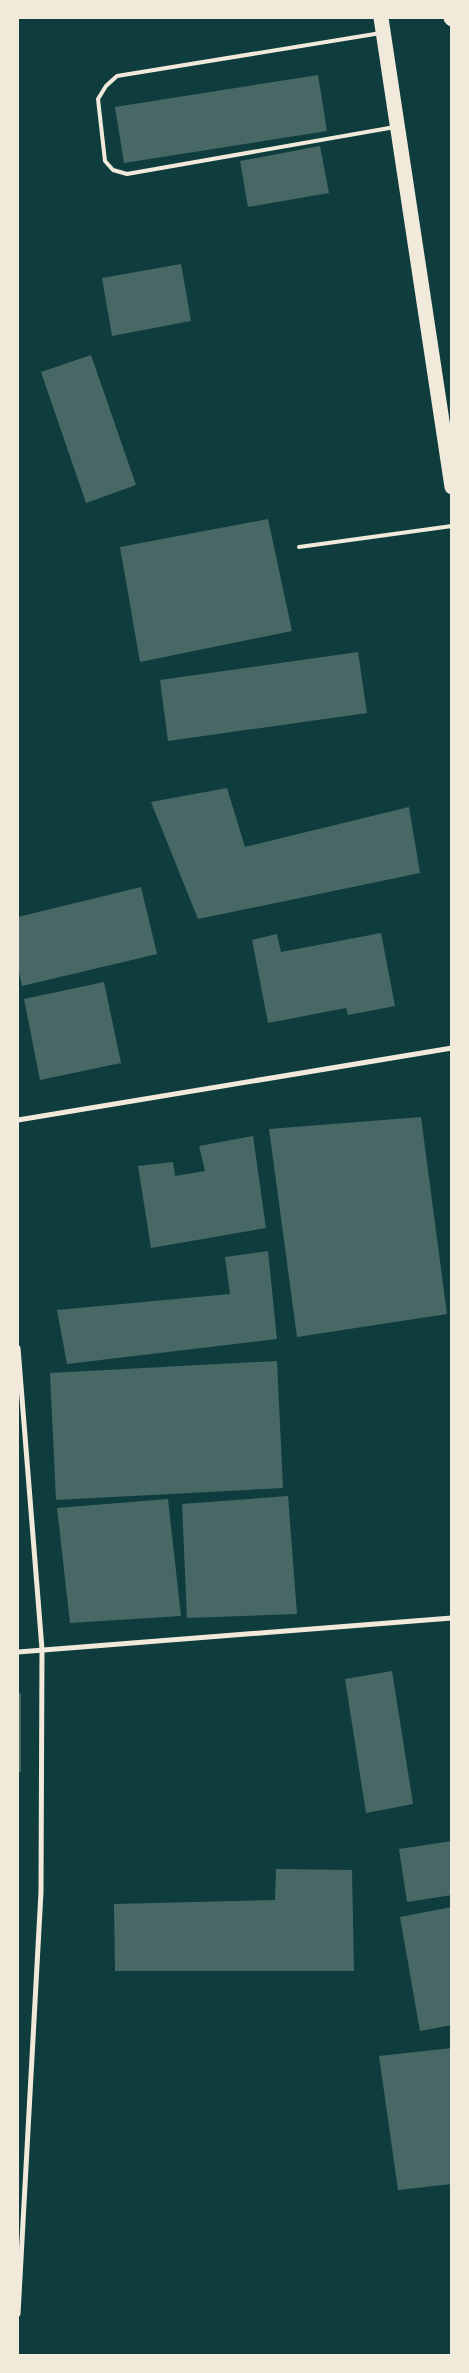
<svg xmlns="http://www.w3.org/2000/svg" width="469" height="2373" font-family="'Titillium Web',sans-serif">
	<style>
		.building { fill: #486865 }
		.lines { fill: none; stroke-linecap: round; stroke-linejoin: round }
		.service { stroke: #f1e9da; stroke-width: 4 }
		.minor { stroke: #f1e9da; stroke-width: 5 }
		.motorway { stroke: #f1e9da; stroke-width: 15 }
	</style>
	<rect width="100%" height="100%" fill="#0f3d3e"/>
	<g class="building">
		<path d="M318,75L327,131L124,163L115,107Z"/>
		<path d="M320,146L329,193L248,207L240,161Z"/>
		<path d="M181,264L191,321L112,336L102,278Z"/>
		<path d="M91,355L136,485L86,503L41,372Z"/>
		<path d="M268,519L292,631L140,662L120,547Z"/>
		<path d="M358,652L367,713L168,741L160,680Z"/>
		<path d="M227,788L245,847L409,807L420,873L198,919L151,802Z"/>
		<path d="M141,887L157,954L22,986L18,968V917Z"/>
		<path d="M381,933L395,1006L348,1015L346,1008L268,1023L252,940L277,934L281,952Z"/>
		<path d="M104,982L121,1063L40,1080L24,999Z"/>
		<path d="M421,1117L447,1314L297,1337L269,1129Z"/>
		<path d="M253,1136L266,1228L151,1248L138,1166L173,1162L175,1176L205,1171L199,1146Z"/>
		<path d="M268,1251L277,1339L67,1364L57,1310L230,1294L225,1257Z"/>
		<path d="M277,1361L283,1488L56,1500L50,1373Z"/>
		<path d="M288,1496L297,1614L187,1618L182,1504Z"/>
		<path d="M168,1499L181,1616L70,1623L57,1508Z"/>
		<path d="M392,1671L413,1804L366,1813L345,1679Z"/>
		<path d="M21,1693V1772H18V1694Z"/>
		<path d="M452,1841V1895L407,1902L399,1849Z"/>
		<path d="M276,1869L352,1870L354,1971H115L114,1904L275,1900Z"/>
		<path d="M452,1907V2025L420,2031L400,1917Z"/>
		<path d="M452,2048V2184L398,2190L379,2056Z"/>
	</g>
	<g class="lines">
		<g class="service">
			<path d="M381,33L117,76L106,86L98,99L105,161L113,170L127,174L395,127"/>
			<path d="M299,547L452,526"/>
		</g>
		<g class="minor">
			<path d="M18,1120L452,1048"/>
			<path d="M18,1348L42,1649L41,1892L18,2314"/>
			<path d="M18,1652L452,1618"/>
		</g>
		<g class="motorway">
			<path d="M381,18L452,487"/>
			<path d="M451,18L452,19"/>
		</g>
	</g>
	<rect width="469" height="2373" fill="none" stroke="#f1e9da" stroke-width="38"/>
</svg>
